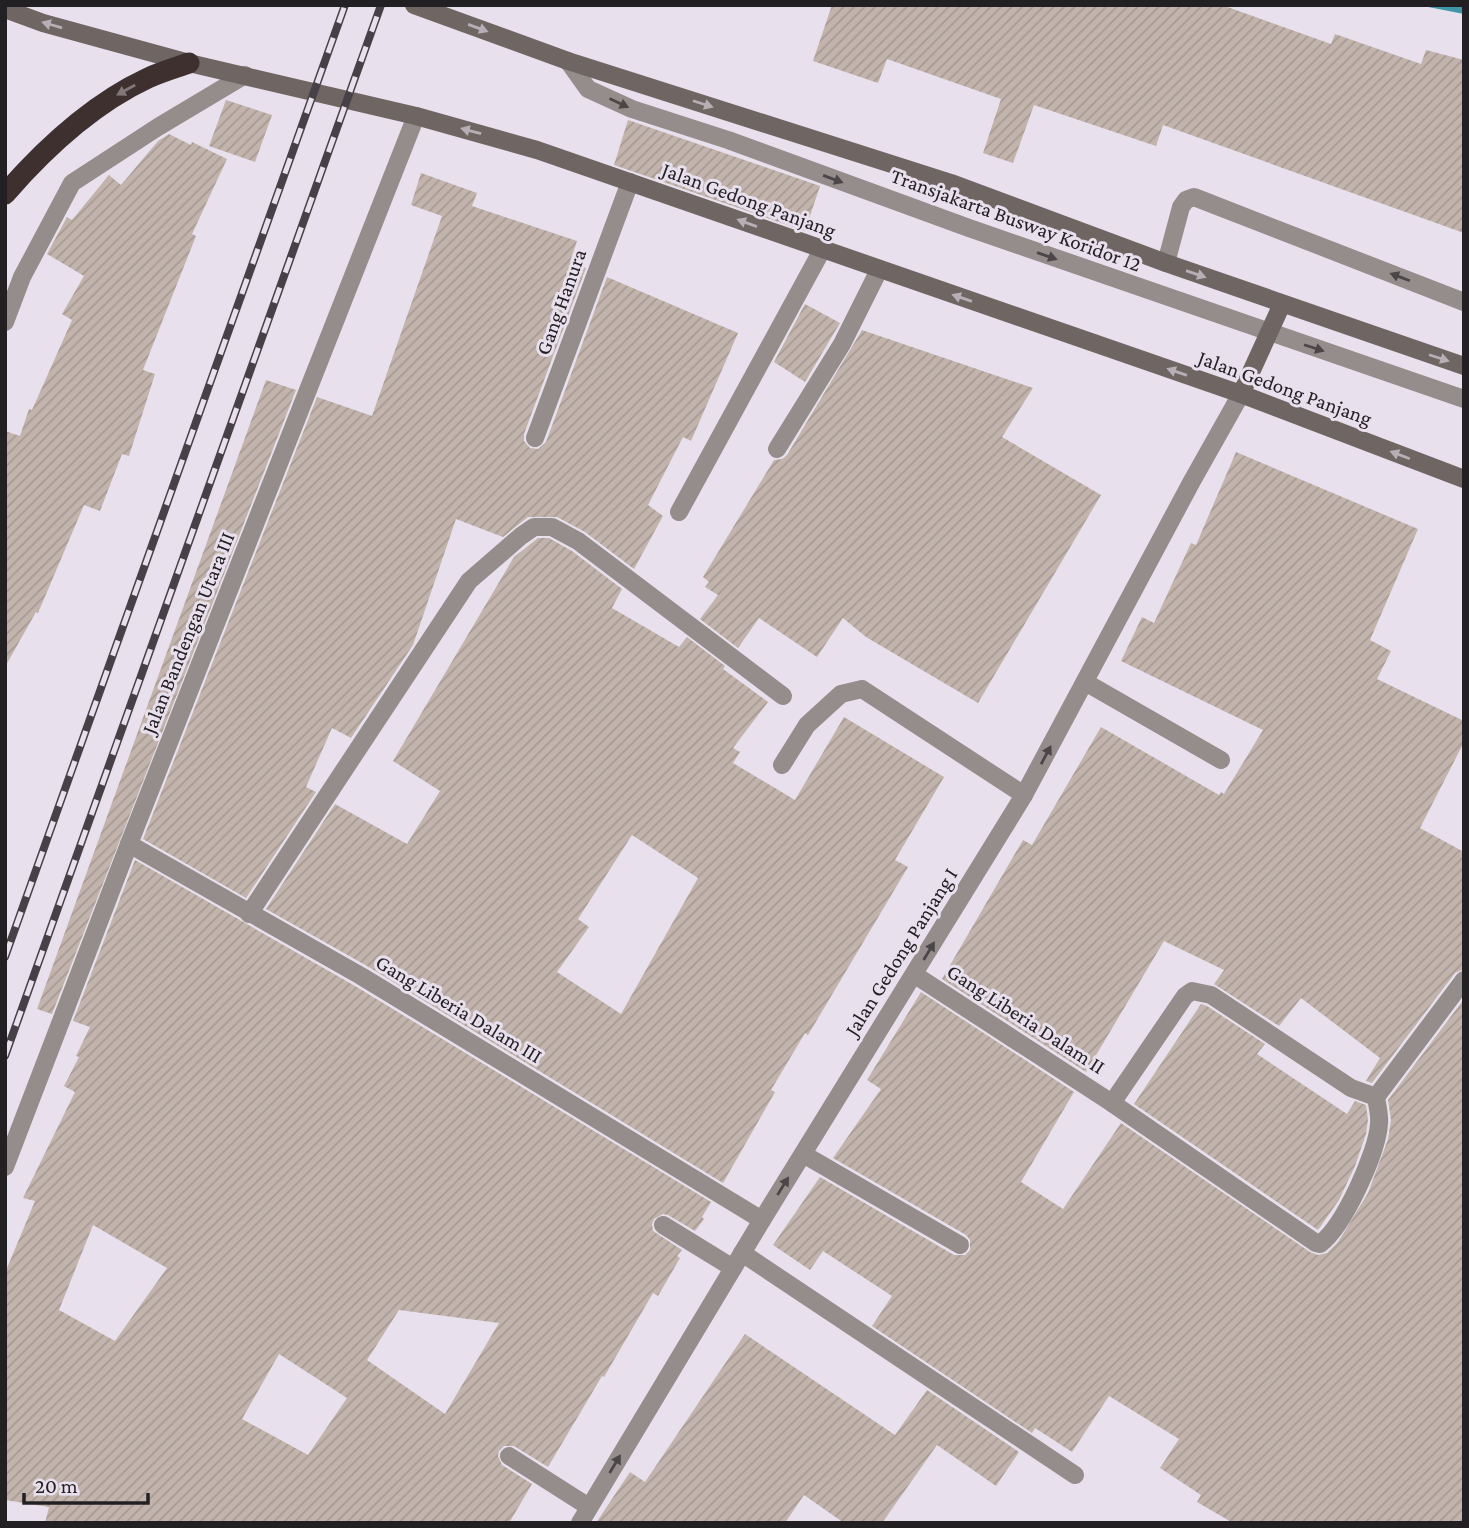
<svg xmlns="http://www.w3.org/2000/svg" width="1469" height="1528" font-family="'Crimson Pro',serif">
	<style>
		.water { fill: #4096a9 }
		.building { fill: url(#building-hatch); fill-rule: evenodd }
		.lines { fill: none; stroke-linecap: round; stroke-linejoin: round }
		.lane { stroke: #958d8c; stroke-width: 18 }
		.street { stroke: #958d8c; stroke-width: 18 }
		.secondary { stroke: #6f6563; stroke-width: 18 }
		.highway { stroke: #3e302e; stroke-width: 21 }
		.rail-casing { stroke: #454147; stroke-width: 8 }
		.rail { stroke: #e8e0ed; stroke-width: 5; stroke-dasharray: 16; stroke-linecap: butt }
		.oneway { fill: #b8afb6 }
		.oneway2 { fill: #82767a }
		.oneway3 { fill: #4b4648 }
		.labels { text-anchor: middle; dominant-baseline: central; stroke-width: 6; stroke-linejoin: round; paint-order: stroke }
		.street-label { font-size: 21px; fill: #232024; stroke: #e8e0ed }
	</style>
	<defs>
		<pattern id="building-hatch" width="6" height="6" patternUnits="userSpaceOnUse" patternTransform="scale(1.75)"><rect width="6" height="6" fill="#c2b4ac"/><path d="M-1 1l2-2M0 6l6-6M5 7l2-2" fill="none" stroke="#a69a94"/></pattern>
	</defs>
	<rect width="100%" height="100%" fill="#e8e0ed"/>
	<path class="water" d="M1418,5H1464V14Z"/>
	<g class="building">
		<path d="M832,5H1222L1331,44L1335,34L1421,64L1426,50L1464,60V233L1163,125L1156,146L1034,105L1013,163L983,153L1001,99L887,59L878,83L813,61Z"/>
		<path d="M226,100L272,115L255,162L209,146Z"/>
		<path d="M628,120L820,186L805,231L614,165Z"/>
		<path d="M169,134L191,145L192,142L227,159L192,234L196,236L143,370L155,374L129,456L122,454L100,511L84,505L38,613L36,612L5,667V431L20,436L29,409L32,410L72,320L62,314L84,276L47,254L67,217L72,220L109,175L121,185L158,141Z"/>
		<path d="M421,173L477,193L472,206L577,241L570,262L586,268L524,434V441L530,448L538,449L546,442L607,277L738,333L691,441L683,437L648,505L663,516L634,569L585,532L557,517H528L503,537L456,519L413,645L351,738L332,728L306,787L316,792L246,898L143,839L317,397L372,416L442,216L411,205Z"/>
		<path d="M805,304L840,323L805,382L774,362Z"/>
		<path d="M862,330L1033,388L1002,437L1101,495L978,703L866,637L843,618L817,657L759,618L738,648L700,619L718,595L705,587L709,582L703,577L774,460L782,459L787,455Z"/>
		<path d="M266,380L296,390L52,1014L37,1009Z"/>
		<path d="M1236,452L1418,529L1370,640L1391,651L1377,679L1464,721V742L1420,828L1464,852V969L1455,973L1372,1083L1366,1081L1380,1058L1301,998L1279,1026L1214,984L1224,970L1164,941L1086,1072L942,979L1023,840L1032,845L1101,727L1219,795L1221,792L1224,794L1263,730L1121,661L1142,617L1154,623L1191,543L1196,545Z"/>
		<path d="M538,538H549L572,551L622,589L612,608L679,647L687,637L725,666L723,669L768,702L733,748L740,752L733,763L795,800L844,717L944,777L895,860L908,867L808,1035L805,1033L771,1090L775,1092L723,1183L367,966L266,909L335,804L407,844L440,791L393,761L514,557ZM632,835L698,878L621,1014L557,972L589,927L578,919Z"/>
		<path d="M135,860L355,986L711,1202L702,1217L704,1219L695,1231L668,1215L663,1214L654,1219L652,1224L653,1231L682,1250L677,1256L680,1258L658,1296L653,1293L604,1377L602,1376L548,1467L514,1446H504L499,1451L498,1456L502,1465L532,1484L509,1523H45L49,1507L5,1500V1273L35,1201L23,1198L75,1092L64,1086L79,1057L76,1056L90,1027L73,1021ZM93,1225L167,1268L115,1341L59,1310ZM399,1310L499,1323L445,1414L367,1360ZM279,1354L347,1398L308,1455L242,1419Z"/>
		<path d="M921,992L1074,1092L1021,1182L1063,1209L1121,1123L1310,1252L1318,1255L1327,1253L1338,1242L1368,1193L1388,1139L1391,1120L1388,1100L1464,999V1523H1233L1197,1502L1201,1495L1160,1468L1179,1439L1109,1396L1072,1452L1035,1428L1032,1433L872,1326L892,1296L823,1251L810,1270L773,1245L820,1177L954,1255H965L970,1250V1240L966,1235L833,1158L881,1089L867,1080Z"/>
		<path d="M1201,1004L1207,1006L1265,1044L1257,1054L1347,1114L1355,1101L1366,1105L1368,1120L1366,1134L1355,1166L1339,1200L1318,1230L1134,1104Z"/>
		<path d="M745,1334L895,1435L927,1390L1019,1452L996,1486L937,1445L882,1523H844L804,1495L785,1523H596L630,1472L645,1482Z"/>
	</g>
	<g class="lines">
		<g class="lane">
			<path d="M568,61L588,89L632,109L728,140L969,228L1464,399"/>
			<path d="M1166,263L1181,207L1186,200L1194,197L1464,302"/>
			<path d="M777,449L842,344L879,270"/>
			<path d="M742,1253L1075,1475"/>
		</g>
		<g class="street">
			<path d="M5,322L22,277L72,183L158,127L245,75"/>
			<path d="M535,438L630,182"/>
			<path d="M679,512L822,250"/>
			<path d="M1085,682L1221,760"/>
			<path d="M782,765L807,725L841,694L862,689L1024,795"/>
			<path d="M129,844L361,976L762,1220"/>
			<path d="M249,914L469,581L521,536L534,527H552L578,541L783,696"/>
			<path d="M915,975L1112,1103L1316,1243L1320,1244C1344,1226 1377,1153 1379,1124C1380,1115 1377,1105 1376,1097"/>
			<path d="M1112,1103L1185,996L1192,991L1211,995L1351,1088L1376,1097L1464,980"/>
			<path d="M803,1154L960,1245"/>
			<path d="M5,1167L129,844L416,116"/>
			<path d="M663,1225L733,1268"/>
			<path d="M509,1456L589,1507"/>
			<path d="M580,1523L762,1220L1024,795L1192,481L1241,394"/>
		</g>
		<g class="secondary">
			<path d="M414,5L568,61L951,183L1166,263L1464,366"/>
			<path d="M5,9L43,23L189,63L416,116L537,150L1241,394L1464,479"/>
			<path d="M1241,394L1282,304"/>
		</g>
		<path class="highway" d="M5,194C45,148 92,104 148,78C161,72 175,68 189,63"/>
		<defs>
			<g id="rail">
				<path d="M5,957L345,5"/>
				<path d="M5,1056L381,5"/>
			</g>
		</defs>
		<use href="#rail" class="rail-casing"/>
		<use href="#rail" class="rail"/>
	</g>
	<defs><path id="oneway-solid" d="M-6-.8H1V-3.2L6.5 0L1 3.2V.8H-6Z" transform="scale(1.75)"/></defs>
	<g class="oneway">
		<use href="#oneway-solid" transform="translate(52 25) rotate(-164)"/>
		<use href="#oneway-solid" transform="translate(478 28) rotate(20)"/>
		<use href="#oneway-solid" transform="translate(703 104) rotate(18)"/>
		<use href="#oneway-solid" transform="translate(471 131) rotate(-165)"/>
		<use href="#oneway-solid" transform="translate(747 223) rotate(-160)"/>
		<use href="#oneway-solid" transform="translate(1196 274) rotate(19)"/>
		<use href="#oneway-solid" transform="translate(962 298) rotate(-161)"/>
		<use href="#oneway-solid" transform="translate(1439 358) rotate(18)"/>
		<use href="#oneway-solid" transform="translate(1177 372) rotate(-161)"/>
		<use href="#oneway-solid" transform="translate(1400 455) rotate(-159)"/>
	</g>
	<use class="oneway2" href="#oneway-solid" transform="translate(126 90) rotate(151)"/>
	<g class="oneway3">
		<use href="#oneway-solid" transform="translate(619 103) rotate(25)"/>
		<use href="#oneway-solid" transform="translate(833 179) rotate(20)"/>
		<use href="#oneway-solid" transform="translate(1047 256) rotate(19)"/>
		<use href="#oneway-solid" transform="translate(1400 277) rotate(-159)"/>
		<use href="#oneway-solid" transform="translate(1314 348) rotate(18)"/>
		<use href="#oneway-solid" transform="translate(1046 755) rotate(-62)"/>
		<use href="#oneway-solid" transform="translate(929 951) rotate(-59)"/>
		<use href="#oneway-solid" transform="translate(783 1186) rotate(-58)"/>
		<use href="#oneway-solid" transform="translate(615 1464) rotate(-59)"/>
	</g>
	<g class="labels">
		<g class="street-label">
			<text transform="translate(749 200) rotate(20)">Jalan Gedong Panjang</text>
			<text transform="translate(1016 220) rotate(20)">Transjakarta Busway Koridor 12</text>
			<text transform="translate(561 302) rotate(-70)">Gang Hanura</text>
			<text transform="translate(1285 388) rotate(20)">Jalan Gedong Panjang</text>
			<text transform="translate(188 633) rotate(-68)">Jalan Bandengan Utara III</text>
			<text transform="translate(901 952) rotate(-58)">Jalan Gedong Panjang I</text>
			<text transform="translate(459 1009) rotate(31)">Gang Liberia Dalam III</text>
			<text transform="translate(1026 1019) rotate(33)">Gang Liberia Dalam II</text>
		</g>
	</g>
	<rect width="1469" height="1528" fill="none" stroke="#232024" stroke-width="14"/>
	<path d="M24 1493v10h124v-10" fill="none" stroke="#232024" stroke-width="3.5"/>
	<text x="35" y="1493" font-size="21" fill="#232024" stroke="#e8e0ed" stroke-width="5" paint-order="stroke">20 m</text>
</svg>
